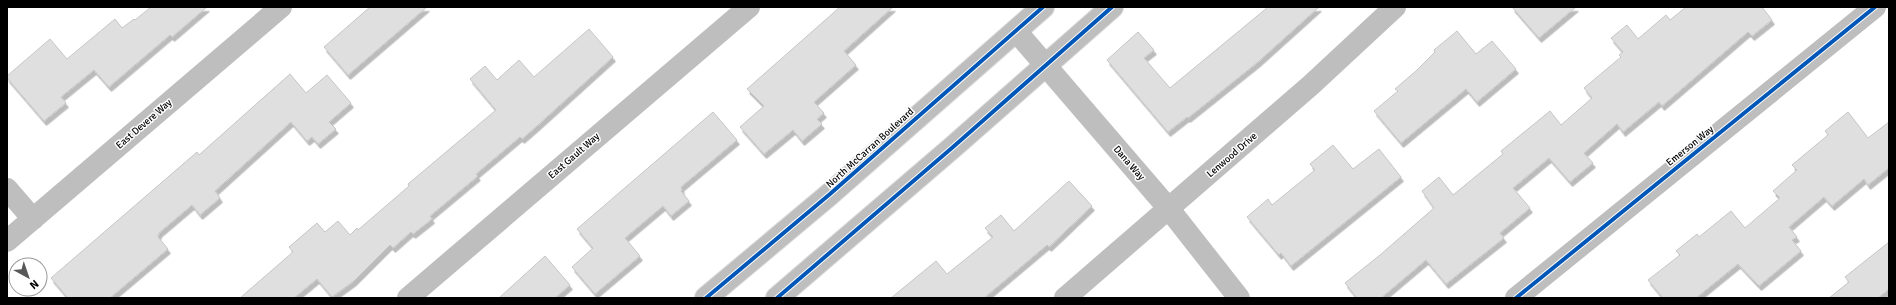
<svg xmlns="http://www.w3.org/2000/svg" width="1896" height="305" font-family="Signika,sans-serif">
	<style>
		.building { fill: #dfdfdf; stroke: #c6c6c6; filter: url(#shadow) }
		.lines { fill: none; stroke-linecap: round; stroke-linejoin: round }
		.major-casing { stroke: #dbdbdb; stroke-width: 24 }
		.minor { stroke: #bebebe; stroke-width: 22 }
		.major { stroke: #bebebe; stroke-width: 22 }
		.cycleway-casing { stroke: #fff; stroke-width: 6 }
		.cycleway { stroke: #0057b8; stroke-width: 4 }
		.labels { text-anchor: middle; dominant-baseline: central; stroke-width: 3; stroke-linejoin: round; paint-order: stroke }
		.street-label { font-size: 10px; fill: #000; stroke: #fff }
	</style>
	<defs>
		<filter id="shadow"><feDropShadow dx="2.5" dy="4.5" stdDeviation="0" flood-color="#0004"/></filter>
	</defs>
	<rect width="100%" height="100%" fill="#fff"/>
	<g class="building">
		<path d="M151,7H207L172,37L170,35L109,87L94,70L61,97L66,103L44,121L7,78V76L50,39L67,59L115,19L122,28L134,19L135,20Z"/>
		<path d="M370,7H427L348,75L324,47Z"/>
		<path d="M840,7H893L844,51L856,65L814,102L824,113L817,119L822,124L802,141L793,130L764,154L740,127L764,106L747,89Z"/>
		<path d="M1268,7H1319L1258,62L1188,118L1187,117L1168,132L1107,60L1138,32L1154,50L1144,58L1170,88Z"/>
		<path d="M1512,7H1576L1539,38Z"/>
		<path d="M1686,7H1762L1772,20L1752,36L1748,32L1662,106L1659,102L1623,132L1617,124L1584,153L1593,163L1570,182L1549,158L1513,188L1530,208L1500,233L1504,238L1446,284L1426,260L1381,298H1357L1345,283L1380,255L1434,208L1422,191L1439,177L1453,195L1503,154L1501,151L1550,111L1561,125L1592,98L1584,88L1621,57L1619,55L1623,52L1611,38L1627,25L1638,39L1666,15L1670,20Z"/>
		<path d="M589,29L613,57L538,125L522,139L520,137L476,174L478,176L430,216L432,219L413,234L411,232L393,248L390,245L354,281L332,297L317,279L294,298H240L293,252L289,247L317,223L325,232L338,221L350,235L357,228L358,230L409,186L408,184L496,110L470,79L485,66L497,80L519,60L534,77Z"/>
		<path d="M1457,31L1476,54L1492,41L1516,69L1477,102L1466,89L1401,143L1374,111L1398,91L1395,89L1417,70L1435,52L1434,50Z"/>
		<path d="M290,74L306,93L327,75L351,103L329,122L336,129L318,144L312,137L307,141L291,122L215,191L220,198L200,215L192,205L159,233L158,237L168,249L110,298H68L51,278L197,152L199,155Z"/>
		<path d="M713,112L737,140L681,187L682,190L681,191L689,201L671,216L663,206L625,238L640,256L595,294L572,267L593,248L577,229Z"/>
		<path d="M1848,112L1868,138L1889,122V168L1868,185L1864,179L1832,206L1824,197L1789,227L1797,237L1792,240L1801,251L1759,286L1738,264L1696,298H1663L1648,280L1680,255L1676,251L1697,234L1699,237L1731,211L1745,228L1780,198L1773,191L1797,170L1792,165L1828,135L1825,131Z"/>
		<path d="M1333,145L1353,169L1379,149L1401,177L1291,266L1281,253L1279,255L1247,217L1268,199L1272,205L1315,170L1310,164Z"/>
		<path d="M1069,181L1092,206L1049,247L1047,245L984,298H891L936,261L947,274L993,237L985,228L1001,215L1014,231Z"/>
		<path d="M1889,242V289L1878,298H1829L1849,282L1845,277Z"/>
		<path d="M545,256L570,285L555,298H499Z"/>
	</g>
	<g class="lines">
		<defs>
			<g id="major">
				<path d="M706,298L830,194L1043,7"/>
				<path d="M777,298L953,147L1112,7"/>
			</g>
		</defs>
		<use href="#major" class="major-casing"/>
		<g class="minor">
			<path d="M1016,31L1169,209L1239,298"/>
			<path d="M7,189L33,219"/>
			<path d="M7,241L281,7"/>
			<path d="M408,298L749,7"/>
			<path d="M1065,298L1311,85L1395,7"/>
			<path d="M1516,298L1875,7"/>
		</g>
		<use href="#major" class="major"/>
		<defs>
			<g id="cycleway">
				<path d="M706,298L830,194L1043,7"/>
				<path d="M777,298L953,147L1112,7"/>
				<path d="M1516,298L1875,7"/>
			</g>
		</defs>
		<use href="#cycleway" class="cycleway-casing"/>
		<use href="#cycleway" class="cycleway"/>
	</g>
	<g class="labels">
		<g class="street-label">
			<text transform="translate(144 124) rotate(-41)">East Devere Way</text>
			<text transform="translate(1690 146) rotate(-39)">Emerson Way</text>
			<text transform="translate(870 148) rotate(-42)">North McCarran Boulevard</text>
			<text transform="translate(1232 155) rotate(-41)">Lenwood Drive</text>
			<text transform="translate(574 156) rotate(-41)">East Gault Way</text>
			<text transform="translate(1129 163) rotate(49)">Dana Way</text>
		</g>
	</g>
	<rect width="1896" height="305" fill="none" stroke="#000000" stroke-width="16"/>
	<g transform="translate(28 277) rotate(140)"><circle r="19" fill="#ffffff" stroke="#999999"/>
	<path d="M0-3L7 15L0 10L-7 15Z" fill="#595959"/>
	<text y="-6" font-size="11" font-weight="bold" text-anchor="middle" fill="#000000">N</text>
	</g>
</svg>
